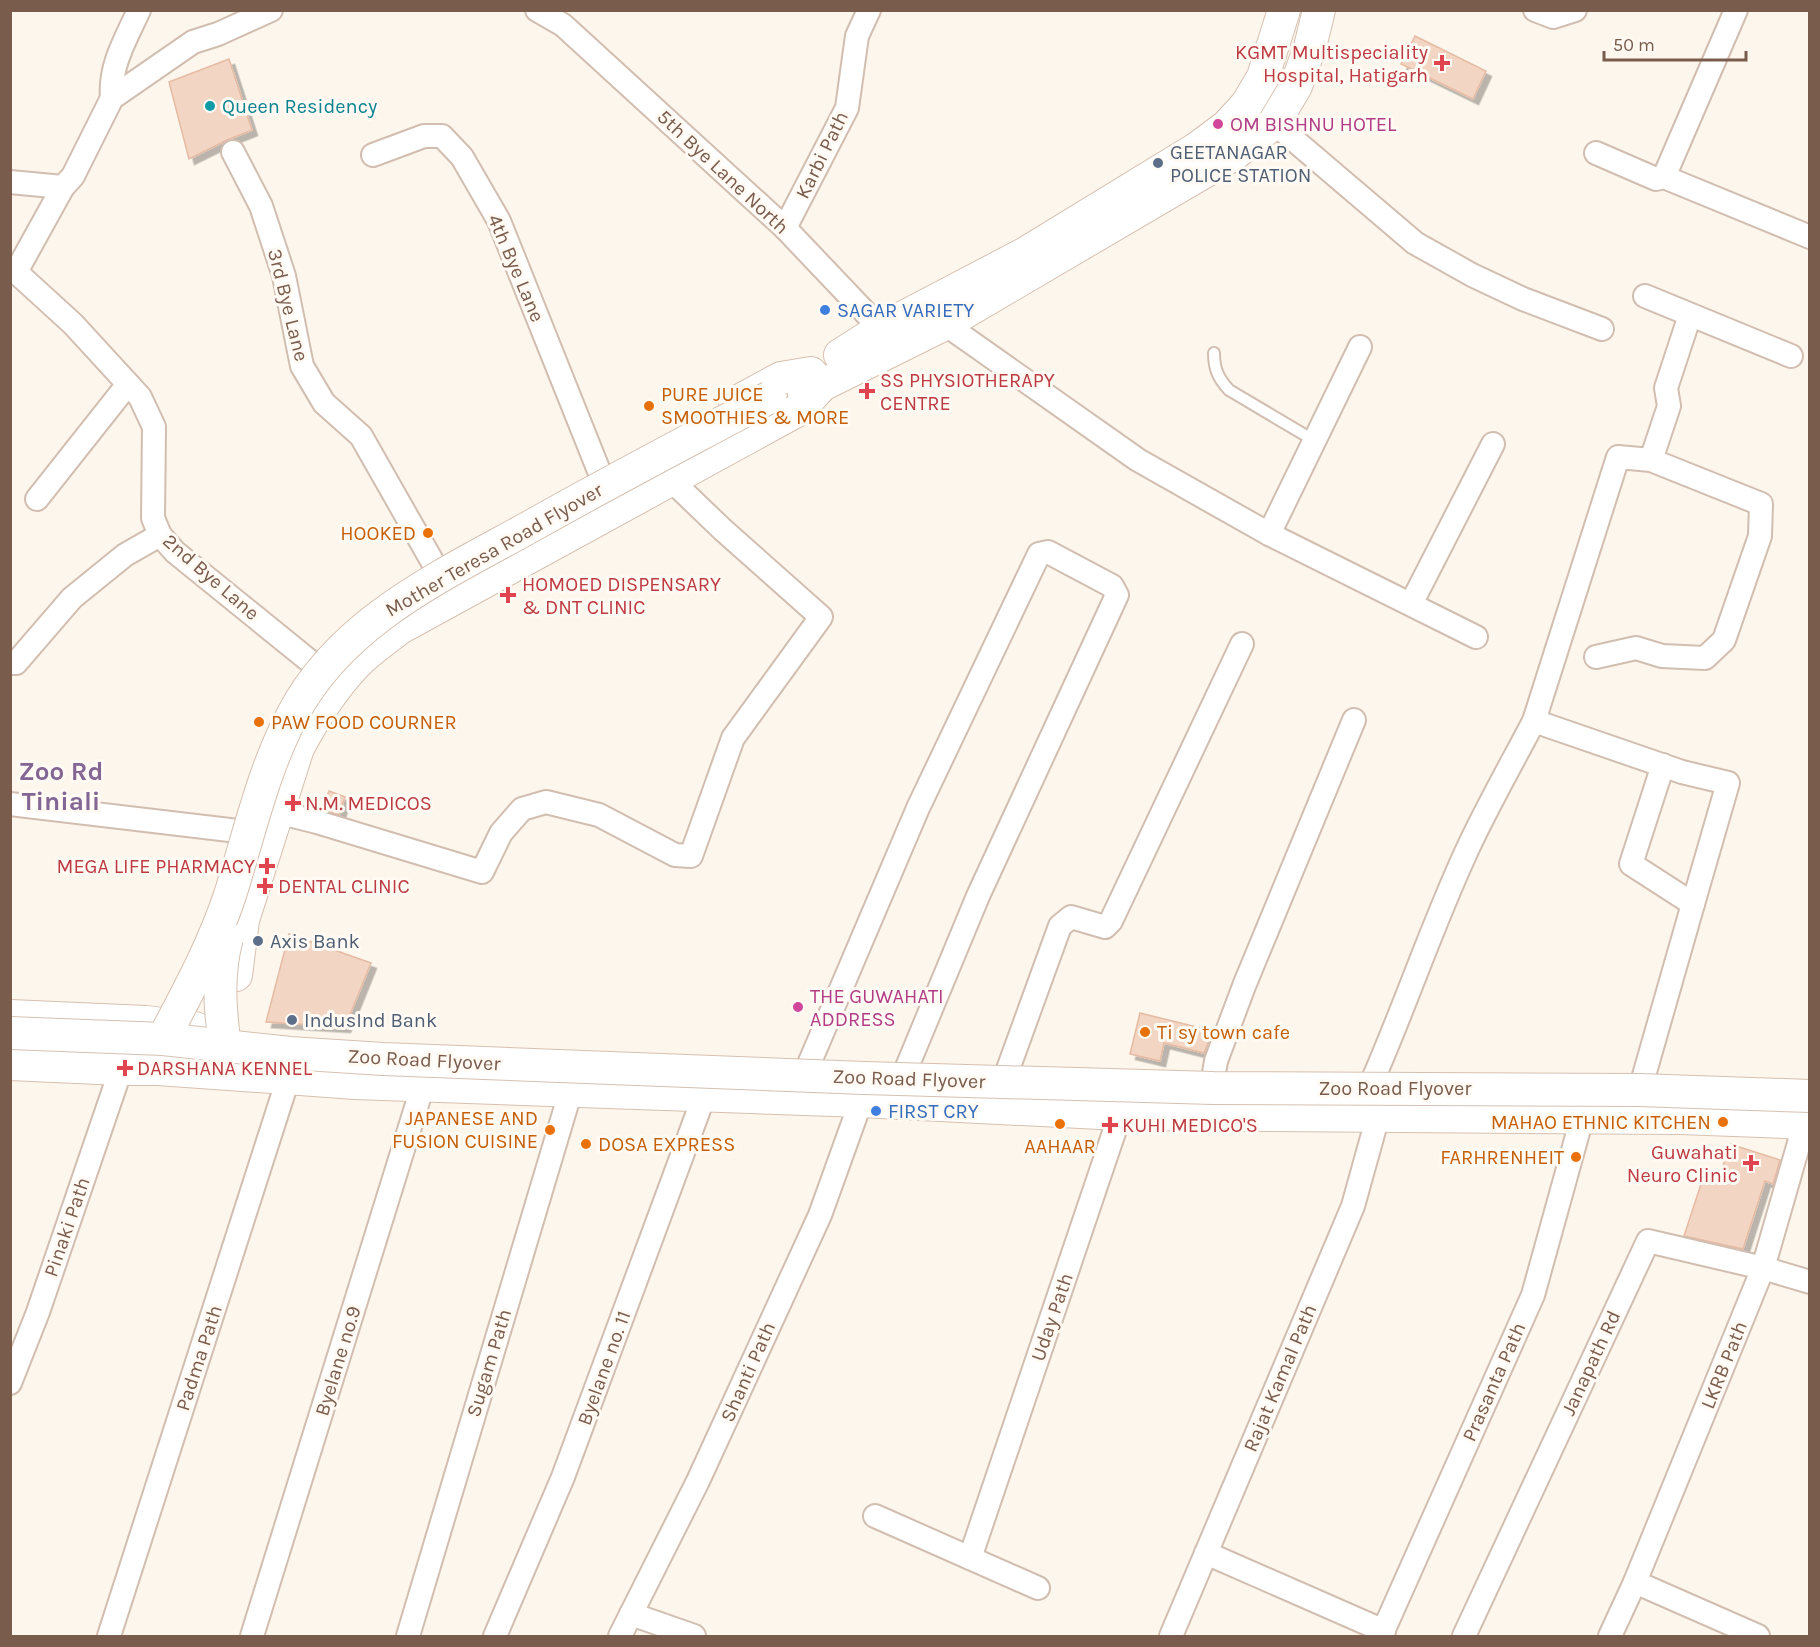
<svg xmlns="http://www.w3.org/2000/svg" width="1820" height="1647" font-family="Karla,sans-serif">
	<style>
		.building { fill: #f3d5c3; stroke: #e6bba3; stroke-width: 1.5; filter: url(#shadow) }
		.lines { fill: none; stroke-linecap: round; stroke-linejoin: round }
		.lane-casing { stroke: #d1beb0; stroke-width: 14 }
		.street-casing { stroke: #d1beb0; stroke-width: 26 }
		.secondary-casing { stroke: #d6c0b0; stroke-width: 34 }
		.lane { stroke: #fff; stroke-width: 10 }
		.street { stroke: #fff; stroke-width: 22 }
		.secondary { stroke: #fff; stroke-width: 32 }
		.secondary-bridge-casing { stroke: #d6c0b0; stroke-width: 34; stroke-linecap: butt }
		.secondary-bridge { stroke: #fff; stroke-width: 32 }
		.health-dot { fill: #e0444e; stroke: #fffaf3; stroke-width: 2 }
		.culture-dot { fill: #0f9aa8; stroke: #fffaf3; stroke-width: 2 }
		.hotel-dot { fill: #d1479c; stroke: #fffaf3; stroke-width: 2 }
		.service-dot { fill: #5c6f8a; stroke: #fffaf3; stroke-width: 2 }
		.shop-dot { fill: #3f7fe0; stroke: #fffaf3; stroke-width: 2 }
		.food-dot { fill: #e8710a; stroke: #fffaf3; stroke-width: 2 }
		.labels { text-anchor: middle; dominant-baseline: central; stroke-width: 6; stroke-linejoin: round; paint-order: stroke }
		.health-label { font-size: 20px; fill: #be3a42; stroke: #fffaf3; text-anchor: start }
		.culture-label { font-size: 20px; fill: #0d838f; stroke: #fffaf3; text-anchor: start }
		.hotel-label { font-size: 20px; fill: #b23c85; stroke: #fffaf3; text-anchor: start }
		.service-label { font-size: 20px; fill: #4e5e75; stroke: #fffaf3; text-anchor: start }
		.street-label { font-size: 20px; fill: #7a5c4d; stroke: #fffaf3 }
		.shop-label { font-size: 20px; fill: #366cbe; stroke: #fffaf3; text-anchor: start }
		.food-label { font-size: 20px; fill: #c56008; stroke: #fffaf3; text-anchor: start }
		.district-label { font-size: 26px; font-weight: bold; fill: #846695; stroke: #fffaf3 }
	</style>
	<defs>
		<filter id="shadow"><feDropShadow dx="5.5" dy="5.5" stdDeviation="0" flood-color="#0004"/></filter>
	</defs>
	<rect width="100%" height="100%" fill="#fdf6ec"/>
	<g class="building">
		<path d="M1415,36L1486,71L1473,99L1401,64Z"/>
		<path d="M229,59L252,130L227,140L189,159L169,82Z"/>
		<path d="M329,791L345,797L339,815L322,809Z"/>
		<path d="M289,934L371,963L345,1027L266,1022Z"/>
		<path d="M1140,1013L1213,1031L1204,1053L1164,1043L1160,1061L1130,1054Z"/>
		<path d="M1730,1144L1780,1160L1773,1184L1765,1181L1743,1249L1684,1236L1703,1178L1718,1182Z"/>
	</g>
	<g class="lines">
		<defs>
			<path id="lane" d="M1214,353C1214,369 1218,378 1229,390L1315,441"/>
			<g id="street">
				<path d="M537,10L563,25L785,228L881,329L892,338"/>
				<path d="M1535,10L1553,17L1575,10"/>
				<path d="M112,98C109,66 126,39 139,10"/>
				<path d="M1274,123L1415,243L1472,275L1523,299L1602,329"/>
				<path d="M233,152L261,206L284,276L302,366L324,403L361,436L436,568"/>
				<path d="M1596,153L1656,179L1664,177L1810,237"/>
				<path d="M373,155L424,136H442L462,157L499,221L601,476"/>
				<path d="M1664,177L1736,10"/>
				<path d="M10,182L63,187L73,176L112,98L193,42L218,34L271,10"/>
				<path d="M63,187L16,272L73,324L140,397L154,427L153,518L160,535L175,552L312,663"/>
				<path d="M785,228L847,108L857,36L869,10"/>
				<path d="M1645,296L1791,356"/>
				<path d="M945,324L1138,460L1269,534L1476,637"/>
				<path d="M1651,460L1618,457L1534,721L1682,772L1728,783L1693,904"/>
				<path d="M37,499L128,384"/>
				<path d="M1269,534L1360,347"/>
				<path d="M1411,604L1493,444"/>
				<path d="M1596,657L1636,648L1662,656L1705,658L1724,640L1760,536L1761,504L1651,460L1669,406L1666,388L1690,315"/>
				<path d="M10,663H16L72,598L125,555L160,535"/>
				<path d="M10,804L238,831"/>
				<path d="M277,812L317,822L482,872L501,833L522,809L546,802L599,815L675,855L691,856L733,738L821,617L722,529L671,480"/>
				<path d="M809,1064L918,808L1039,554L1048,552L1112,586L1117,595L978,896L907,1067"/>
				<path d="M1007,1072L1060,926L1071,917L1105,927L1111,921L1242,644"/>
				<path d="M1374,1077C1407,1001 1433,923 1468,848C1488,805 1512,763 1534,721"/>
				<path d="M1213,1079L1216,1061L1244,986L1354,720"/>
				<path d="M1643,1079L1693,904L1631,864L1663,765"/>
				<path d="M10,1383L38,1312L121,1069"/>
				<path d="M875,1516L1038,1588"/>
				<path d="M1206,1553L1384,1631"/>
				<path d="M970,1558L1125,1100"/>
				<path d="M1635,1582L1758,1636"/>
				<path d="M631,1614L694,1636"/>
				<path d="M109,1636L288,1079"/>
				<path d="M252,1636L423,1085"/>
				<path d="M408,1636L571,1090"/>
				<path d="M495,1636L563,1477L704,1096"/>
				<path d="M620,1636L698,1481L820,1215L861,1101"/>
				<path d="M1171,1636L1353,1206L1378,1116"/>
				<path d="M1381,1636L1533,1295L1582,1118"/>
				<path d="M1464,1636L1648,1241L1763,1268L1810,1282"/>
				<path d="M1610,1636L1635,1582L1763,1268L1799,1143L1803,1110"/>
			</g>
			<g id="secondary">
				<path d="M840,355L881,329L1024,254L1196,149L1227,126L1247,104L1263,77L1284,10"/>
				<path d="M804,394L945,324L1233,155L1274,123L1296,86L1310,47L1319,10"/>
				<path d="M735,403L781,378L811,373"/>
				<path d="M236,975L243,920L298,748C314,718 333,688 356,664C369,650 385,640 400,628L800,409L822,385"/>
				<path d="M10,1016L146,1022L195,1028"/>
				<path d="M10,1064L121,1069H158L355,1083L861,1101L1120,1114L1680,1118L1810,1123"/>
			</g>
		</defs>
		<use href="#lane" class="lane-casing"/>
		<use href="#street" class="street-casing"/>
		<use href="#secondary" class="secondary-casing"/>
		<use href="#lane" class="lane"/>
		<use href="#street" class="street"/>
		<use href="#secondary" class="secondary"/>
		<defs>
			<g id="secondary-bridge">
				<path d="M10,1033L163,1039L290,1053L383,1059L864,1078L1213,1088L1639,1090L1810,1096"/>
				<path d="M163,1039C188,992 213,946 230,895C249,835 263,770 293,714C343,619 446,574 535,524C613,480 692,439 770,397"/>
				<path d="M225,1046C220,1010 217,974 227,938"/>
			</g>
		</defs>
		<use href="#secondary-bridge" class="secondary-bridge-casing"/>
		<use href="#secondary-bridge" class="secondary-bridge"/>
	</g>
	<g class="health-dot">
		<path d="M1439 54h6v6h6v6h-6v6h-6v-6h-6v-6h6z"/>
		<path d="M864 382h6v6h6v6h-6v6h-6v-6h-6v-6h6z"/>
		<path d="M505 586h6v6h6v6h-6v6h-6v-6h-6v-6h6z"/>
		<path d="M290 794h6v6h6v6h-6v6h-6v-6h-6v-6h6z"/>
		<path d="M264 857h6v6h6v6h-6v6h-6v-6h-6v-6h6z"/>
		<path d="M262 877h6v6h6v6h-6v6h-6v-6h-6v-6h6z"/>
		<path d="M122 1059h6v6h6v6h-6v6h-6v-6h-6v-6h6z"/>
		<path d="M1107 1116h6v6h6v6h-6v6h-6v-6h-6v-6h6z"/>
		<path d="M1748 1154h6v6h6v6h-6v6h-6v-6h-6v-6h6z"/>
	</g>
	<circle class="culture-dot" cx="210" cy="106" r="6"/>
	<g class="hotel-dot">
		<circle cx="1218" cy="124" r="6"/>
		<circle cx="798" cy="1007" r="6"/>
	</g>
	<g class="service-dot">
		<circle cx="1158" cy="163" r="6"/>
		<circle cx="258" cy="941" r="6"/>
		<circle cx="292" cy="1020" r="6"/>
	</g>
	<g class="shop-dot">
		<circle cx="825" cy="310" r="6"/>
		<circle cx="876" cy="1111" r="6"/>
	</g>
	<g class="food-dot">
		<circle cx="649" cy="406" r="6"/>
		<circle cx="428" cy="533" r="6"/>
		<circle cx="259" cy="722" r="6"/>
		<circle cx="1145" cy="1032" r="6"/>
		<circle cx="1723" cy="1122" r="6"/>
		<circle cx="1060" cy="1124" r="6"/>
		<circle cx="550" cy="1130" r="6"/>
		<circle cx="586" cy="1144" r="6"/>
		<circle cx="1576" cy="1157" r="6"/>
	</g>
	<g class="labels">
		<g class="health-label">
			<text x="1428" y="52" text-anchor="end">KGMT Multispeciality<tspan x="1428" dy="23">Hospital, Hatigarh</tspan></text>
			<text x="880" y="380">SS PHYSIOTHERAPY<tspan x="880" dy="23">CENTRE</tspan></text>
			<text x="522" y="584">HOMOED DISPENSARY<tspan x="522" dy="23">&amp; DNT CLINIC</tspan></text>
			<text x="305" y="803">N.M. MEDICOS</text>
			<text x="255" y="866" text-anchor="end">MEGA LIFE PHARMACY</text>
			<text x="278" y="886">DENTAL CLINIC</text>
			<text x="137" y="1068">DARSHANA KENNEL</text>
			<text x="1122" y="1125">KUHI MEDICO'S</text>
			<text x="1738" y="1152" text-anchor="end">Guwahati<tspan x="1738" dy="23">Neuro Clinic</tspan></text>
		</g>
		<g class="culture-label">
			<text x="222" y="106">Queen Residency</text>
		</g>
		<g class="hotel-label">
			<text x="1230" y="124">OM BISHNU HOTEL</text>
			<text x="810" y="996">THE GUWAHATI<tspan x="810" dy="23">ADDRESS</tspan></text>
		</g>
		<g class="service-label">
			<text x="1170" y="152">GEETANAGAR<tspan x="1170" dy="23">POLICE STATION</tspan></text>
			<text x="270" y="941">Axis Bank</text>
			<text x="304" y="1020">IndusInd Bank</text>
		</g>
		<g class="street-label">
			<text transform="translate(822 155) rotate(-64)">Karbi Path</text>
			<text transform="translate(723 172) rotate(43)">5th Bye Lane North</text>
			<text transform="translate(516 268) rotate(67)">4th Bye Lane</text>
			<text transform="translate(288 305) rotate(76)">3rd Bye Lane</text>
			<text transform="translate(494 550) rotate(-30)">Mother Teresa Road Flyover</text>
			<text transform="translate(211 577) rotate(41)">2nd Bye Lane</text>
			<text transform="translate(424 1060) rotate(3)">Zoo Road Flyover</text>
			<text transform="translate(909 1079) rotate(2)">Zoo Road Flyover</text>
			<text x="1395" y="1088">Zoo Road Flyover</text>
			<text transform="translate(67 1227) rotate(-71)">Pinaki Path</text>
			<text transform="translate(1052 1317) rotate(-71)">Uday Path</text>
			<text transform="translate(199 1358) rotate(-72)">Padma Path</text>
			<text transform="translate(338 1361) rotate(-73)">Byelane no.9</text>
			<text transform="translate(489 1363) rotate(-73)">Sugam Path</text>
			<text transform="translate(1591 1363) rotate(-65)">Janapath Rd</text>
			<text transform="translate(1724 1365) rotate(-68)">LKRB Path</text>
			<text transform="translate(604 1368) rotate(-70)">Byelane no. 11</text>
			<text transform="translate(748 1372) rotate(-66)">Shanti Path</text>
			<text transform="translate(1280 1378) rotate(-67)">Rajat Kamal Path</text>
			<text transform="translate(1494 1382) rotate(-66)">Prasanta Path</text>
		</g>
		<g class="shop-label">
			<text x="837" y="310">SAGAR VARIETY</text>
			<text x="888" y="1111">FIRST CRY</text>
		</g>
		<g class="food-label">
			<text x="661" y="394">PURE JUICE<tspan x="661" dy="23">SMOOTHIES &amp; MORE</tspan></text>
			<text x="416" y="533" text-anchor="end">HOOKED</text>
			<text x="271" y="722">PAW FOOD COURNER</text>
			<text x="1157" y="1032">Ti sy town cafe</text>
			<text x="538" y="1118" text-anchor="end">JAPANESE AND<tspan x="538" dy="23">FUSION CUISINE</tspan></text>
			<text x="1711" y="1122" text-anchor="end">MAHAO ETHNIC KITCHEN</text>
			<text x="598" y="1144">DOSA EXPRESS</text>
			<text x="1060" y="1146" text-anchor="middle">AAHAAR</text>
			<text x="1564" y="1157" text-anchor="end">FARHRENHEIT</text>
		</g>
		<g class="district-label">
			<text x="61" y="771">Zoo Rd<tspan x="61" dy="30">Tiniali</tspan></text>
		</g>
	</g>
	<rect width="1820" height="1647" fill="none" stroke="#7a5c4d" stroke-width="24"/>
	<path d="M1604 51v9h142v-9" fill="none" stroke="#7a5c4d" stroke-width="3"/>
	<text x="1613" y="51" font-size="18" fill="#7a5c4d" stroke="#fffaf3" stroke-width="4.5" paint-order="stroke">50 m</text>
</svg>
